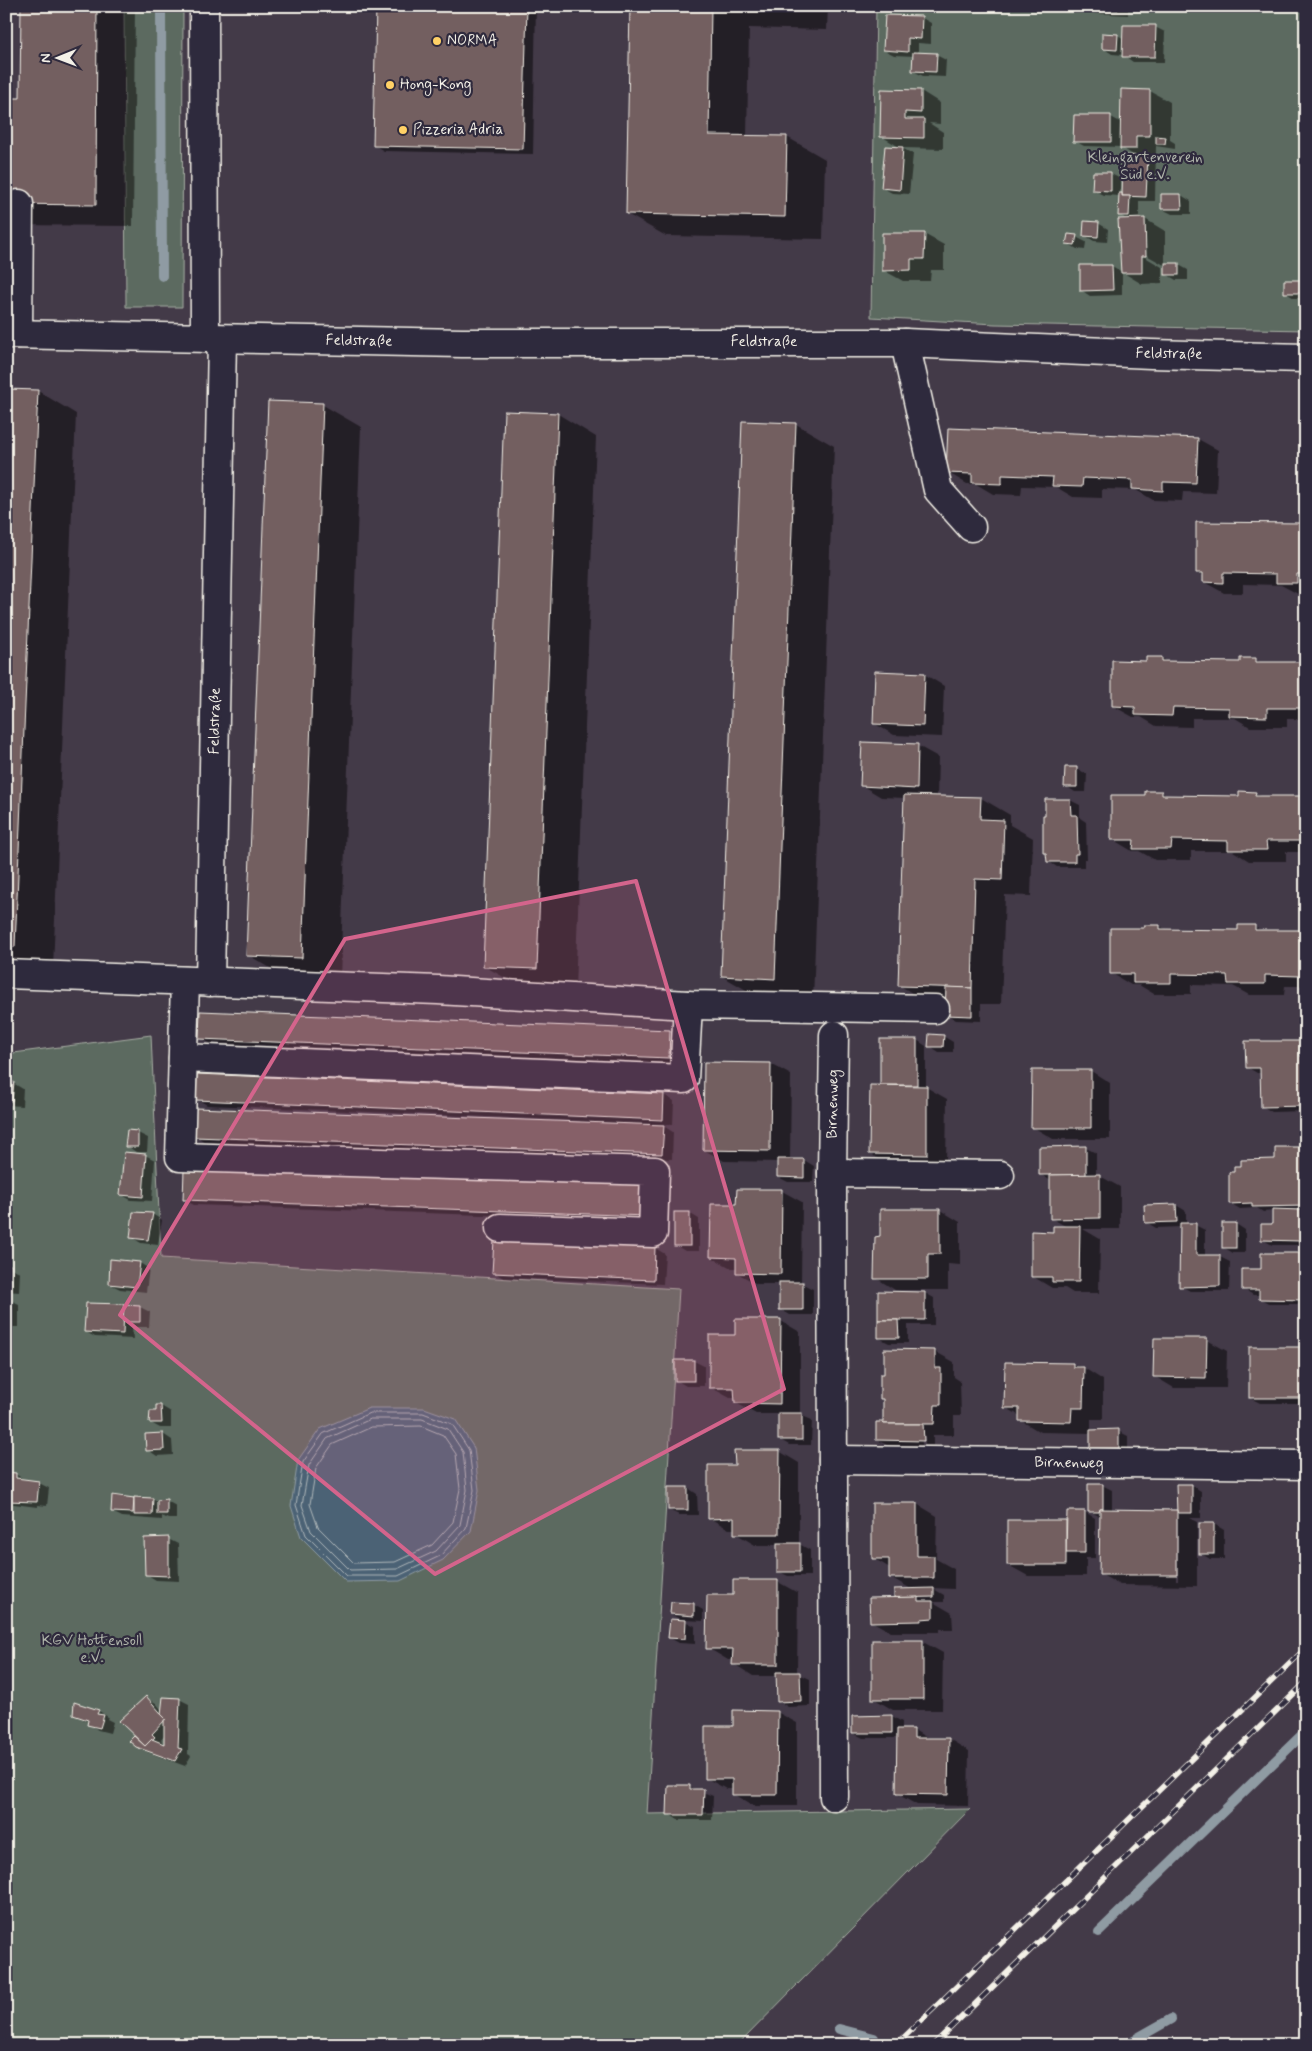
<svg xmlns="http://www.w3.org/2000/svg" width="1312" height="2051" font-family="Mynerve,sans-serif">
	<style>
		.green { fill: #5c6b61; stroke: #a8aea4 }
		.water { fill: #4b6275; stroke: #8f9ba3 }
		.shadow { fill: #0007; fill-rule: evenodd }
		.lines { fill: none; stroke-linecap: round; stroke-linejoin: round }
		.shore { stroke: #b0b8ba; stroke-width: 1 }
		.stream { stroke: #8f9ba3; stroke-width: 10 }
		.building { fill: #735e60; stroke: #f4f1e8 }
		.minor-casing { stroke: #f4f1e8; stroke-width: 31 }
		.minor { stroke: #2f2a3d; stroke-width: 28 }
		.rail-casing { stroke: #f4f1e8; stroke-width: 5.5 }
		.rail { stroke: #2f2a3d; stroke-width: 4; stroke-dasharray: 11; stroke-linecap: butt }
		.marked { fill: #d4648c; fill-opacity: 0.2; stroke: #d4648c; stroke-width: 4; stroke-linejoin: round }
		.poi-dot { fill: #ffd166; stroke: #2f2a3d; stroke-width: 2 }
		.labels { text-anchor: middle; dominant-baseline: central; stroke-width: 4.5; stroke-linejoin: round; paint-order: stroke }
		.poi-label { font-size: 15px; fill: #f4f1e8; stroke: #2f2a3d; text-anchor: start }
		.park-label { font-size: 15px; fill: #b0b5ab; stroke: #2f2a3d }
		.street-label { font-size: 15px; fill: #f4f1e8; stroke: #2f2a3d }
	</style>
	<rect width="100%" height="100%" fill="#433a48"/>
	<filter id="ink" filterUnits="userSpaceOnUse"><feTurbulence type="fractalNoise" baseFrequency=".02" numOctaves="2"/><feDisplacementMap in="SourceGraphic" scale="10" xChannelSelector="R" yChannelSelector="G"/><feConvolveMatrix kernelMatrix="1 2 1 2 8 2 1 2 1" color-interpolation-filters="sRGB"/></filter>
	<g filter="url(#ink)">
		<g class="green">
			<path d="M124,6H183L182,307H126Z"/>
			<path d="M876,6H1306V330L995,324L871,317Z"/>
			<path d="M151,1035L161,1258L679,1289L647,1814L970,1809L738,2045H6V1054Z"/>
		</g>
		<path class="water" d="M369,1408H424L455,1419L474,1448L479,1490L471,1531L443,1560L400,1581L346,1582L301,1537L291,1506L298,1460L320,1429Z"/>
		<g class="shadow">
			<path d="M23,6H135L133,226L6,225L22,99Z"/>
			<path d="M377,6H536L533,154L384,151L374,145Z"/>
			<path d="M631,6H828L827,30L749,28L747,137H787L825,159L823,239L666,236L627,214Z"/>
			<path d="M1081,6H1128V15L1090,13Z"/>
			<path d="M1128,6H1146V8H1131Z"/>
			<path d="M922,18L931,23V44L918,43V54L936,55L946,60L945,77L923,76L913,71L914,56L894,55L884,50Z"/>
			<path d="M1155,27L1165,32L1164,62H1133L1123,55L1112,54L1103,48L1118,35L1124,39Z"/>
			<path d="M1122,90L1150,91L1170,102V140L1175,143V149L1156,146L1155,201H1139V220L1145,219L1165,231V264L1179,265L1188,270V280H1176L1166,274V266L1141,252L1140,254L1162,267V283L1142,284L1122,272V295L1090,296L1081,290L1112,266L1122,272L1128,220L1120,215V196L1103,195L1093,190L1111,174L1121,179L1120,194H1123L1136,157L1121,147L1084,146L1075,141V116L1111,117L1122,123Z"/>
			<path d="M921,91L940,103V124L929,123L943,132V149L902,148L913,154L909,194L892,193L883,188L901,148L881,136Z"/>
			<path d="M1181,195L1191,201V214H1172L1162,209Z"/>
			<path d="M1098,223L1108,229L1107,242L1094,241L1084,235Z"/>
			<path d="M924,234L944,245V270H931L930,281H903L883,270Z"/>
			<path d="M1076,237L1086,242L1085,250L1077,249L1067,243Z"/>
			<path d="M1305,282L1306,298H1294L1285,292Z"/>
			<path d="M6,390L38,391L76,414L53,968L6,966Z"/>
			<path d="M323,405L361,427L340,979L286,977L248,955Z"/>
			<path d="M558,414L596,437L575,990L523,988L484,966Z"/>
			<path d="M796,424L834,446L813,1000L760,998L722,976Z"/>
			<path d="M949,429L1198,439L1218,450L1216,493L1183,492L1182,501L1153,500L1136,490L1102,489V498L1073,497L1056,487L1022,486L1021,495L993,494L976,484H967L947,472Z"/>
			<path d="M1303,524L1306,525V594H1298L1281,585L1243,584V593H1224L1204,582V576L1197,573Z"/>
			<path d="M1162,658L1168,662L1241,663L1256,660L1262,663L1302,664L1306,666V719H1287V727H1250L1235,718H1192V727L1156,726L1141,717H1133L1113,706L1147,662Z"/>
			<path d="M924,674L944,686L942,737L894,735L875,724Z"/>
			<path d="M863,743L918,746L938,757L937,797L981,798L1010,815V825L1033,838L1031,896L1005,895L1001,1004H981V1021L956,1020L899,985L905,798L881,797L861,785Z"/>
			<path d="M1066,768L1077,769L1087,774L1086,792H1075L1066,786Z"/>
			<path d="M1161,792L1168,796L1240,797L1255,793L1263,797H1301L1306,800V852H1286V861H1249L1233,851H1191V860H1155L1139,851H1132L1112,839L1146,796Z"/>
			<path d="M1046,800H1070L1080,805V818L1086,822L1087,859H1084V867H1057L1048,861Z"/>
			<path d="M1145,926H1160L1167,930L1240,931L1255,927L1262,931H1300L1306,934V986H1285L1284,995H1249L1233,986L1191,985V994H1154L1139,985H1131L1111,973L1145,930Z"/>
			<path d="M670,1032L679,1037L678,1063L210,1043L200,1038Z"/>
			<path d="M943,1036L953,1042V1052H939L930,1046Z"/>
			<path d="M917,1040L926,1046V1087L947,1099L946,1166L890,1165L870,1154L885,1087L881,1084Z"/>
			<path d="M1299,1042L1306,1046V1111L1272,1112L1262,1106V1073H1257L1247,1067Z"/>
			<path d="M771,1064L791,1075L790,1160H804L814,1166L813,1182H788L778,1177V1162L724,1161L704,1150Z"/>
			<path d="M1091,1071L1110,1083V1139H1053L1033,1127Z"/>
			<path d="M6,1083H13L23,1089L22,1106L6,1105Z"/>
			<path d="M664,1095L674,1101L673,1125L660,1124L673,1132L672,1159L205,1142L196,1136L580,1123V1121L207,1105L197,1099Z"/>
			<path d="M128,1132L138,1133L148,1138L147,1152H136L127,1146Z"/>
			<path d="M1040,1148H1086L1096,1153V1176H1100L1120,1187V1229H1083L1100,1239L1099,1293H1073L1065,1288H1052L1032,1276L1054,1233L1067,1227L1051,1218V1181L1040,1174Z"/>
			<path d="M1305,1148L1306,1211H1302L1306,1213V1245H1272L1262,1239L1273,1226V1211L1263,1212L1257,1208L1240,1209L1230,1203L1277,1160Z"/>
			<path d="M145,1155L155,1160L152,1201L131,1200L122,1195Z"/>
			<path d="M648,1187L657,1221L194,1205L184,1200Z"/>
			<path d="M782,1191L802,1202L801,1283L813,1289V1315H790L780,1309V1284H757L737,1273V1268H731L711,1257L738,1206Z"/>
			<path d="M1176,1205L1186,1211V1225H1195L1205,1230V1257H1220L1230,1262L1229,1291H1190L1181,1286V1227L1156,1228L1146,1222Z"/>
			<path d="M881,1210H940L960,1222V1265L948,1264V1290H895L876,1278L881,1238Z"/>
			<path d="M689,1213L699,1219V1251H685L675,1245Z"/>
			<path d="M152,1214L162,1220L158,1245L141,1243L131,1237Z"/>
			<path d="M1236,1224L1245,1230V1253H1233L1223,1247Z"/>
			<path d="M655,1248L665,1254L663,1284L503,1278L494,1272Z"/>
			<path d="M1306,1254V1304H1270L1261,1299L1260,1295H1253L1244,1289L1262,1270Z"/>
			<path d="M140,1263L149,1269L146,1292L120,1289L110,1284Z"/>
			<path d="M6,1266L20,1272L19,1292L6,1291Z"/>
			<path d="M925,1293L934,1298V1325H908V1343H889L879,1338Z"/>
			<path d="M6,1298L19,1304V1327H6Z"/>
			<path d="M87,1304L140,1307L150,1312L149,1327H132L133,1339L95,1337L86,1332Z"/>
			<path d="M781,1321L800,1332V1415L812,1420L811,1445H789L779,1439V1414H756L736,1403V1398H730L710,1387L736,1336Z"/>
			<path d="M1207,1340L1227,1351L1226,1388H1174L1154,1376Z"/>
			<path d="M934,1351L954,1362V1377L960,1381L961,1416H954V1435H933V1445H925V1435H922V1445H887L877,1440L884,1423L885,1400L881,1398Z"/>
			<path d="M676,1361H694L704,1366V1386H686L676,1380Z"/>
			<path d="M1072,1364L1084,1368L1103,1380V1419H1091V1431H1118L1128,1436V1453H1101L1091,1448V1433L1040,1432L1020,1420V1416L1005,1407Z"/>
			<path d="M1306,1397V1403H1260L1250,1398Z"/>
			<path d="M161,1406L171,1412V1428H160L151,1423Z"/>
			<path d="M163,1434L172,1440L173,1455L157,1456L148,1450Z"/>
			<path d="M779,1451L799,1463V1544L810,1550V1576H788L778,1571V1545H755L735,1533V1529H729L709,1518L736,1466Z"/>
			<path d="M6,1473L16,1474L25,1481L39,1483L49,1488L47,1506L37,1505V1507L6,1503Z"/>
			<path d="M1102,1485L1112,1490V1511H1178L1191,1485L1201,1491V1518H1189L1197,1522V1586L1120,1585L1100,1574L1101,1517L1089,1511ZM1176,1520H1178V1581H1176Z"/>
			<path d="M688,1488L697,1494L698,1515H679L669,1510Z"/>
			<path d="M134,1499H153L158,1502L167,1501L176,1506V1519H168L162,1516V1520L122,1517L112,1512Z"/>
			<path d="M917,1504L937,1516L936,1559L954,1569V1589L932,1588L944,1595V1602H933L952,1613L953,1629H940V1632H891L871,1621L896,1599L913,1590L890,1577V1568L873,1558Z"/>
			<path d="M1085,1512L1095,1518V1558H1086V1576H1028L1008,1565L1066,1521L1068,1522Z"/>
			<path d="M1200,1524H1214L1224,1530V1559H1210L1200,1553Z"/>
			<path d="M168,1539L178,1544L179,1581L156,1580L146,1574Z"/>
			<path d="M734,1582H778L798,1593L797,1673L810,1679V1706L788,1707L778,1701L777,1676H753L734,1664V1660H728L708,1648L735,1597Z"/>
			<path d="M694,1605L703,1610V1621L683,1620L695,1626V1644L679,1643L670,1638L683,1621L671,1614Z"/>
			<path d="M923,1642L943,1653L942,1710H893L873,1698Z"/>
			<path d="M146,1698L156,1703L163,1712L179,1699L189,1704L188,1754L191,1756L185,1766L147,1752L131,1741L136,1736ZM165,1735V1746L162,1744L163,1743L161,1740Z"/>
			<path d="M75,1704L99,1711L108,1717L107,1719L113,1722L110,1733L98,1730L89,1724V1722L74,1715Z"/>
			<path d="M777,1712L797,1723V1806H753L733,1794V1789H726L706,1778Z"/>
			<path d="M892,1716L902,1722V1730H914L929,1739H949L969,1751L968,1806L917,1805L897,1794L898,1738H863L853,1733L854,1717Z"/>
			<path d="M690,1787L713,1796L712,1820H678L669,1814Z"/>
		</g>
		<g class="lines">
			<g class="shore">
				<path d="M370,1413H423L452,1424L469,1450L474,1490L466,1528L440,1556L398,1576H347L306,1535L296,1505L303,1462L323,1434Z"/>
				<path d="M371,1419H422L448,1429L463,1452L467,1490L460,1525L436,1551L397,1569L350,1570L311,1531L302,1505L309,1465L327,1439Z"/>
				<path d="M372,1427L421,1426L443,1435L456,1454L460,1489L453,1522L432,1545L395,1562L354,1563L318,1527L310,1504L316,1468L332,1445Z"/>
			</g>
			<g class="stream">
				<path d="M161,6L162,276"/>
				<path d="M1099,1932L1306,1731"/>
				<path d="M839,2029L874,2038"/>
				<path d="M1125,2045L1171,2019"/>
			</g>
		</g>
		<g class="building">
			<path d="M21,6H97L96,205L6,204V98H20Z"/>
			<path d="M376,6H527L523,149L373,146Z"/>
			<path d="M630,6H789V8L711,7L709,135L787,136L785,217L626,214Z"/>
			<path d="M1079,6H1118V10L1079,9Z"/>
			<path d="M885,15L922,16L921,39L908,38V52L883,50Z"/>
			<path d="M1123,25H1156L1155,57H1122Z"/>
			<path d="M1102,33L1118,34L1117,50L1102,49Z"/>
			<path d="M913,52L937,53L936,72L912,71Z"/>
			<path d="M881,89L921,90V113L905,112V119H924V138L880,137Z"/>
			<path d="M1121,89L1150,90V136H1136V149H1120Z"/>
			<path d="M1074,115H1111V142H1073Z"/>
			<path d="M1156,136L1166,137L1165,144H1156Z"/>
			<path d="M885,146L903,147L900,190L881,188Z"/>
			<path d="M1123,155L1148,156L1146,197L1122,196Z"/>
			<path d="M1093,172H1111V191L1092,190Z"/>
			<path d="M1119,193H1122V196H1130L1129,216H1118Z"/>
			<path d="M1161,194H1181L1182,209H1161Z"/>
			<path d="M1145,218L1146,256H1142V273H1121L1118,219Z"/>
			<path d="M1084,221L1099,222L1098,237L1083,236Z"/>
			<path d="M882,233H925L924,259H911V270L882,271Z"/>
			<path d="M1068,234L1077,235L1075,245L1066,244Z"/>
			<rect x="1165" y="263" width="14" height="12"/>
			<path d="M1080,265H1112L1113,290L1080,291Z"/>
			<path d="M1284,280H1305L1306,293H1284Z"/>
			<path d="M6,389L38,390L15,947L6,946Z"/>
			<path d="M268,401L323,403L302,958L246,956Z"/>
			<path d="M504,411L558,413L537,969L483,967Z"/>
			<path d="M742,421L796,423L775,979L721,976Z"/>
			<path d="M948,428L1198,438L1196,483L1163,482V491L1132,489V480L1083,478L1082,487L1052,486L1053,477L1002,475V484L972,483V474L946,473Z"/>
			<path d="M1196,522L1303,523V574H1297V583H1276V574L1223,573V583L1203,582V573H1196Z"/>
			<path d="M1146,657H1162V661L1240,662V658H1256V662H1302L1301,708H1267V717L1229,716V708L1173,707L1172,716L1135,715V707L1112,706V660L1146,661Z"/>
			<path d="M875,671L925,673L923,726L873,724Z"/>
			<path d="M862,742L918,744L917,789L860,786Z"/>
			<path d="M1065,767H1077V787H1064Z"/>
			<path d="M1145,791H1162V795L1239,796V791L1256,792L1255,796H1302L1301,841H1266L1267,850H1228V841L1172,840L1171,849H1133L1134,840H1111V795H1145Z"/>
			<path d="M904,795L981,797L980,819L1004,820L1002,880L975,879L972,988L898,986Z"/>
			<path d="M1045,799H1070L1071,815H1077L1078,854H1075V862H1047L1046,853H1043V815H1045Z"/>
			<path d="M1144,925H1160V929L1238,930V925H1255V930H1300V976L1265,975V984H1228L1227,975L1171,974V983H1133V974H1110V928H1144Z"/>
			<path d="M946,987L972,988V1016L945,1015Z"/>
			<path d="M200,1011L670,1030L669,1058L199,1039Z"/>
			<path d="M929,1034L944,1035L943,1047H928Z"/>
			<rect x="880" y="1039" width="37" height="46"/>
			<path d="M1245,1041H1300V1056H1306V1106L1261,1107L1260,1068H1246Z"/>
			<path d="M704,1062L771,1063L770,1151L703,1150Z"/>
			<path d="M1032,1070H1091V1128H1031Z"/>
			<path d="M197,1074L664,1094L663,1120L196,1100Z"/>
			<path d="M6,1082H14L12,1101H6Z"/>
			<path d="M870,1085L927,1086V1155L869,1154Z"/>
			<path d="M195,1108L664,1125L662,1154L194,1137Z"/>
			<path d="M127,1130L138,1131V1147H125Z"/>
			<path d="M1086,1146V1175H1039V1147Z"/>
			<path d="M1275,1147H1305L1306,1206L1252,1207V1203L1229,1204V1172H1234V1166H1241V1160L1275,1159Z"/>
			<path d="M124,1152L146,1154L143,1197L120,1195Z"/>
			<path d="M777,1159H804V1178L777,1177Z"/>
			<path d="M184,1170L648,1185V1216L183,1200Z"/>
			<path d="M1100,1174V1218L1050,1219V1175Z"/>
			<path d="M737,1189H782L781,1274L736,1273V1258L710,1257L711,1204H736Z"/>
			<path d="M1176,1204L1177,1222L1145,1223L1144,1205Z"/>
			<path d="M880,1209H940V1254H928V1279H874L875,1237L880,1236Z"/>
			<path d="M1272,1209L1302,1210L1301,1241L1261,1240V1224H1272Z"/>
			<path d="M133,1212L153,1213L148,1240L130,1238Z"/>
			<rect x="674" y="1212" width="16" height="34"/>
			<path d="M1180,1223H1196V1255H1220V1286L1179,1287Z"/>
			<rect x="1222" y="1223" width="14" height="25"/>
			<path d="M1053,1226H1080L1079,1282H1052V1277H1031V1231L1053,1232Z"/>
			<path d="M494,1240L655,1247L654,1280L492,1273Z"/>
			<path d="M1261,1253H1306V1300L1259,1299V1290H1242V1269H1261Z"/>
			<path d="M110,1259L140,1262L137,1287L109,1284Z"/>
			<path d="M6,1265H11L10,1287H6Z"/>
			<rect x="779" y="1282" width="24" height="28"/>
			<path d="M878,1291L925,1292V1320H878Z"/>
			<path d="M6,1297H9L10,1322H6Z"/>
			<path d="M86,1303L124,1304L123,1334L84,1332Z"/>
			<path d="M124,1305L140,1306V1322H123Z"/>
			<path d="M735,1319H781L780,1404L735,1403L734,1388H709V1335H735Z"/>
			<path d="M878,1320H898L899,1338H878Z"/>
			<path d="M1154,1338H1207L1206,1378L1153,1377Z"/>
			<rect x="1249" y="1347" width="57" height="51"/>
			<path d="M884,1349L935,1350V1368H941V1405H935L934,1424H883V1399H880V1374H884Z"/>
			<rect x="675" y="1360" width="19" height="21"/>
			<path d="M1005,1362L1073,1363V1367H1084L1083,1408H1072L1071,1422L1019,1421V1408H1004Z"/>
			<path d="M156,1405H161L162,1423H149L150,1411H156Z"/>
			<rect x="778" y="1413" width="24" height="27"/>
			<path d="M876,1422H884L883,1424H923L924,1441L876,1440Z"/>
			<path d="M1119,1429V1448H1090V1430Z"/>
			<path d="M163,1433L164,1450L146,1451L145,1434Z"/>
			<path d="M734,1450H780L779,1534H734V1518L708,1519V1465H735Z"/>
			<path d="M6,1472L16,1473V1478L39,1481L37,1502L6,1501Z"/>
			<path d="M1088,1484H1103V1509H1100L1099,1512H1088Z"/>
			<path d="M1176,1484H1192V1513H1177Z"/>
			<rect x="668" y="1487" width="20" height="23"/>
			<path d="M112,1495L134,1498L133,1513L111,1512Z"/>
			<path d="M134,1497L153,1498L152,1515H134Z"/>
			<path d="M167,1499V1514H157V1500Z"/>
			<path d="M872,1503H917V1556H934V1578H889V1559H872Z"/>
			<path d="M1100,1509L1177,1510V1575H1099Z"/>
			<path d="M1067,1511H1085V1553H1066Z"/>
			<rect x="1007" y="1520" width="59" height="45"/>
			<rect x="1199" y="1523" width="15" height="31"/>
			<path d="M169,1537V1576L145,1575L144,1538Z"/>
			<rect x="777" y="1543" width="23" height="29"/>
			<path d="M733,1580H778V1665H732L733,1649H706L707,1595H733Z"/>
			<path d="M934,1588V1597L894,1598V1589Z"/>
			<path d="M918,1597V1601H933V1618L921,1619V1621L870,1622L869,1598Z"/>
			<path d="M671,1602L694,1603V1616L670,1614Z"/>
			<path d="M670,1619L686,1620L685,1639L668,1638Z"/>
			<rect x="872" y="1640" width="51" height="59"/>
			<path d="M776,1672H800L801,1701L777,1702Z"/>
			<path d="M146,1696L166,1719L152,1734L155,1737L145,1746L119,1721Z"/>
			<path d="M163,1697L180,1698L178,1748L182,1749L175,1761L136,1747L129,1741L134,1736L145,1746L152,1739L164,1744V1720L166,1719L161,1714Z"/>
			<path d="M74,1702L99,1710L97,1714L104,1715L100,1728L87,1725L88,1720L73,1715Z"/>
			<path d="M733,1710L778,1711L777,1795H732V1779H705V1726H733Z"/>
			<path d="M892,1715V1733H852V1716Z"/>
			<path d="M897,1729H914V1738H949L948,1795L896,1794Z"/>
			<path d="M668,1785H690V1789H704L703,1815H667Z"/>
		</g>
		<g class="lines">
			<defs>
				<g id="minor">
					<path d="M204,6L205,338"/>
					<path d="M6,334L462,343H905L1151,354L1306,358"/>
					<path d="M18,334L19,204"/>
					<path d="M905,343L938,490L971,527"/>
					<path d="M6,974L438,990L688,1005L935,1009"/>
					<path d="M185,981L180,1157L655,1171L653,1233L500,1228"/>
					<path d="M210,982L222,339"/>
					<path d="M183,1058L684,1079L688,1005"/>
					<path d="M832,1173L1000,1175"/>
					<path d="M833,1460L1306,1465"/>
					<path d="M834,1797L832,1173L834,1035"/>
				</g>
			</defs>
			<use href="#minor" class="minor-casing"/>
			<use href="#minor" class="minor"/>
			<defs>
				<g id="rail">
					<path d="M896,2045L1306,1648"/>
					<path d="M933,2045L1306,1682"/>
				</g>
			</defs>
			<use href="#rail" class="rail-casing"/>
			<use href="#rail" class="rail"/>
		</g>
	</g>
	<path class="marked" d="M636,881L784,1389L435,1574L120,1315L345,939Z"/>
	<g class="poi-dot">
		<circle cx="437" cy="41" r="5"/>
		<circle cx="390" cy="85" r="5"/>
		<circle cx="403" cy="130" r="5"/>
	</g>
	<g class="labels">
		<g class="poi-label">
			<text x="447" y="41">NORMA</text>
			<text x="400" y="85">Hong-Kong</text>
			<text x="413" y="130">Pizzeria Adria</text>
		</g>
		<g class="park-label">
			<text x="1145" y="158">Kleingartenverein<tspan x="1145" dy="17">Süd e.V.</tspan></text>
			<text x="92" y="1641">KGV Hottensoll<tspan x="92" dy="17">e.V.</tspan></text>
		</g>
		<g class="street-label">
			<text transform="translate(359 341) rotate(1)">Feldstraße</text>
			<text x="764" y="342">Feldstraße</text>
			<text transform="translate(1169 354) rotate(1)">Feldstraße</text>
			<text transform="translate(215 721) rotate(-89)">Feldstraße</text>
			<text transform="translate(833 1104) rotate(-89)">Birnenweg</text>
			<text transform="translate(1069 1463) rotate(1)">Birnenweg</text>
		</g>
	</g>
	<rect width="1312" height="2051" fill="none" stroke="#2f2a3d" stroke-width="25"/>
	<rect x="12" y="12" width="1287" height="2026" fill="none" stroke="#f4f1e8" stroke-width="2" filter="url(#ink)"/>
	<g transform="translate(58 58) rotate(269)" stroke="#2f2a3d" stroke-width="4" paint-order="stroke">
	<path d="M0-4L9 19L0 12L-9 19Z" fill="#f4f1e8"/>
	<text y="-8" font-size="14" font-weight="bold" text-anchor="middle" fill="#f4f1e8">N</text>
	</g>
</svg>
